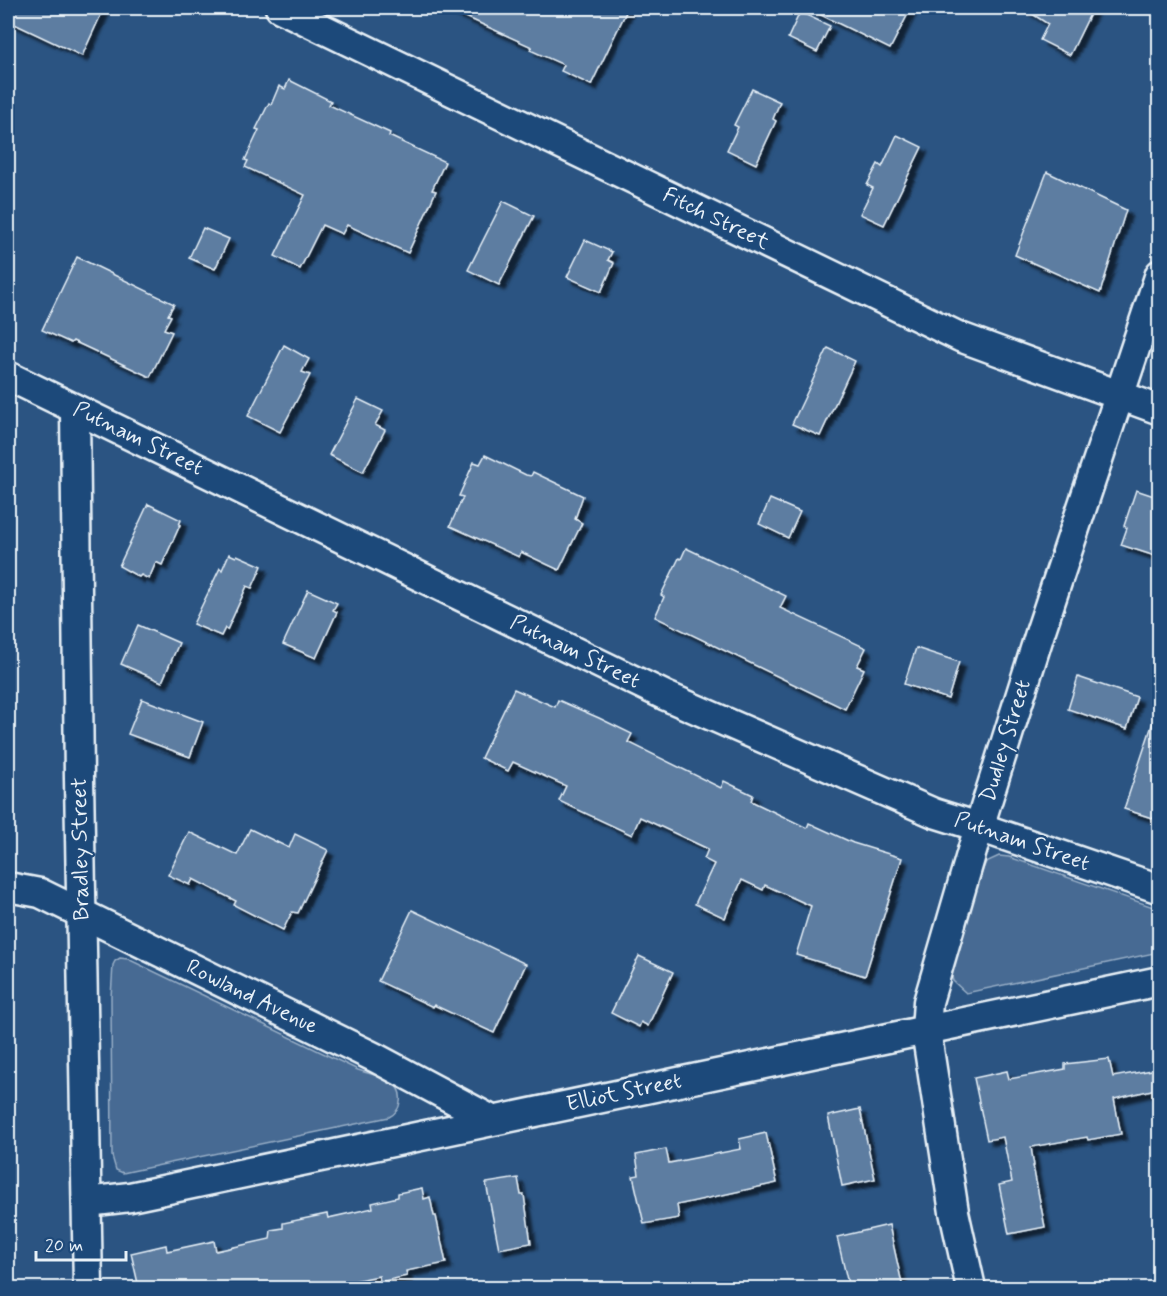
<svg xmlns="http://www.w3.org/2000/svg" width="1167" height="1296" font-family="Mynerve,sans-serif">
	<style>
		.green { fill: #476b93; stroke: #98aec6; stroke-width: 1.5 }
		.building { fill: #5d7da1; stroke: #e8f1f8; stroke-width: 1.5; filter: url(#shadow) }
		.lines { fill: none; stroke-linecap: round; stroke-linejoin: round }
		.minor-casing { stroke: #e8f1f8; stroke-width: 33 }
		.minor { stroke: #1f4a7a; stroke-width: 28 }
		.labels { text-anchor: middle; dominant-baseline: central; stroke-width: 4.5; stroke-linejoin: round; paint-order: stroke }
		.street-label { font-size: 22px; fill: #e8f1f8; stroke: #1f4a7a }
	</style>
	<defs>
		<filter id="shadow"><feDropShadow dx="5.5" dy="5.5" stdDeviation="1.5" flood-color="#0009"/></filter>
	</defs>
	<rect width="100%" height="100%" fill="#2b5482"/>
	<filter id="ink" filterUnits="userSpaceOnUse"><feTurbulence type="fractalNoise" baseFrequency=".0167" numOctaves="2"/><feDisplacementMap in="SourceGraphic" scale="12" xChannelSelector="R" yChannelSelector="G"/><feConvolveMatrix kernelMatrix="1 2 1 2 8 2 1 2 1" color-interpolation-filters="sRGB"/></filter>
	<g filter="url(#ink)">
		<g class="green">
			<path d="M999,856L1009,857L1159,909V952L966,993L953,981L950,969L983,869L986,862Z"/>
			<path d="M120,958L128,959L358,1070C375,1076 404,1079 400,1102C399,1110 395,1114 389,1117L132,1171L123,1173L116,1170L112,1156L111,997L113,965L115,961Z"/>
		</g>
		<g class="building">
			<path d="M8,8H104L82,56L8,21Z"/>
			<path d="M446,8H628L591,85L561,71L564,65L530,50L532,47Z"/>
			<path d="M807,8H911L890,49Z"/>
			<path d="M1023,8H1093L1070,55L1040,40L1048,24Z"/>
			<path d="M800,12L830,26L817,52L788,38Z"/>
			<path d="M289,80L331,101L329,105L390,133L389,136L445,162L432,190L436,191L408,253L347,225L342,234L322,225L300,269L275,256L305,195L245,167L248,161L245,160L259,130L256,129L269,103L271,105L279,86L285,89Z"/>
			<path d="M752,89L780,102L773,119L776,121L756,164L727,150L738,127L734,125Z"/>
			<path d="M897,135L922,147L884,225L860,214L873,188L867,185L878,164L882,167Z"/>
			<path d="M1047,172L1126,210L1100,293L1015,255Z"/>
			<path d="M503,201L534,216L499,285L468,270Z"/>
			<path d="M203,228L229,239L215,269L189,258Z"/>
			<path d="M585,240L612,252L608,260L614,263L601,292L567,277Z"/>
			<path d="M77,257L174,304L168,315L171,316L164,329L172,332L150,377L73,341L71,343L42,330Z"/>
			<path d="M284,345L309,359L302,372L310,375L280,432L248,416Z"/>
			<path d="M828,348L855,361L820,436L792,424Z"/>
			<path d="M358,399L383,411L375,425L385,430L363,472L329,455Z"/>
			<path d="M485,455L526,475L531,476L533,472L583,496L575,519L582,523L559,570L521,552L519,557L450,526L463,497L459,496L474,462L480,464Z"/>
			<path d="M1136,490L1160,498V540L1155,556L1121,545L1127,528L1124,526Z"/>
			<path d="M770,499L800,512L788,538L759,524Z"/>
			<path d="M148,504L181,520L179,525H180L162,565L156,562L149,579L141,575L139,577L119,566Z"/>
			<path d="M686,548L786,596L780,608L866,648L857,666L864,669L845,709L655,617L664,597L661,595L679,558L681,559Z"/>
			<path d="M229,554L236,557L237,555L262,566L252,588L247,586L227,630L225,628L221,636L193,624L220,568L222,570Z"/>
			<path d="M308,590L337,603L333,610L337,612L316,658L283,644Z"/>
			<path d="M138,625L179,643L162,682L121,664Z"/>
			<path d="M916,648L959,662L948,699L904,684Z"/>
			<path d="M1078,677L1137,697L1127,729L1068,709Z"/>
			<path d="M514,689L555,707L558,700L599,718L632,734L628,742L721,788L724,781L753,795L751,801L807,828L809,823L853,843L902,858L865,976L796,955L811,906L765,885L763,890L742,880L725,918L695,904L714,864L704,859L708,849L640,817L632,835L559,801L566,786L513,762L508,771L481,758Z"/>
			<path d="M142,699L203,722L190,757L128,734Z"/>
			<path d="M1155,716L1160,717V806L1155,819L1124,809Z"/>
			<path d="M250,829L289,848L295,834L328,850L298,913L292,912L283,930L234,905L236,901L193,879L190,885L168,875L189,832L237,855Z"/>
			<path d="M412,910L526,964L494,1033L434,1005L433,1007L378,981Z"/>
			<path d="M639,956L673,972L648,1026L641,1022L639,1027L611,1013Z"/>
			<path d="M1109,1059L1113,1077L1158,1069L1160,1088L1114,1099L1121,1134L1088,1140L1087,1137L1031,1147L1034,1166H1033L1045,1227L1009,1234L999,1185L1012,1182L1003,1137L987,1140L974,1078L1007,1071L1009,1079L1065,1069V1064Z"/>
			<path d="M860,1109L875,1179L842,1186L828,1116Z"/>
			<path d="M766,1133L777,1183L677,1205L679,1218L644,1224L633,1176L639,1175L636,1155L666,1149L669,1163L741,1149L739,1139Z"/>
			<path d="M518,1178L521,1195H524L531,1243L499,1249L486,1183Z"/>
			<path d="M422,1188L424,1199L430,1197L434,1216H436L446,1263L406,1271L407,1276L380,1282L379,1276L319,1288H139L131,1253L166,1245L167,1251L214,1241L216,1251L270,1239L271,1230L283,1228V1223L327,1214L328,1218L373,1208L372,1203L398,1197V1193Z"/>
			<path d="M889,1225L903,1288H849L837,1237Z"/>
		</g>
		<g class="lines">
			<defs>
				<g id="minor">
					<path d="M280,8L960,337L1160,410"/>
					<path d="M8,376L666,696L934,813L979,827L1160,889"/>
					<path d="M75,409L79,779L88,1288"/>
					<path d="M8,887L40,893L376,1058L492,1120"/>
					<path d="M87,1202L130,1197L1160,981"/>
					<path d="M971,1288L954,1212L926,1030L928,1002L979,827L1041,630L1160,274"/>
				</g>
			</defs>
			<use href="#minor" class="minor-casing"/>
			<use href="#minor" class="minor"/>
		</g>
	</g>
	<g class="labels">
		<g class="street-label">
			<text transform="translate(716 219) rotate(26)">Fitch Street</text>
			<text transform="translate(138 439) rotate(26)">Putnam Street</text>
			<text transform="translate(575 652) rotate(26)">Putnam Street</text>
			<text transform="translate(1006 741) rotate(-73)">Dudley Street</text>
			<text transform="translate(1022 842) rotate(19)">Putnam Street</text>
			<text transform="translate(81 849) rotate(-91)">Bradley Street</text>
			<text transform="translate(252 997) rotate(26)">Rowland Avenue</text>
			<text transform="translate(624 1093) rotate(-12)">Elliot Street</text>
		</g>
	</g>
	<rect width="1167" height="1296" fill="none" stroke="#1f4a7a" stroke-width="30"/>
	<rect x="15" y="15" width="1137" height="1266" fill="none" stroke="#e8f1f8" stroke-width="2" filter="url(#ink)"/>
	<path d="M36 1251v9h90v-9" fill="none" stroke="#e8f1f8" stroke-width="3"/>
	<text x="45" y="1251" font-size="18" fill="#e8f1f8" stroke="#1f4a7a" stroke-width="4.5" paint-order="stroke">20 m</text>
</svg>
